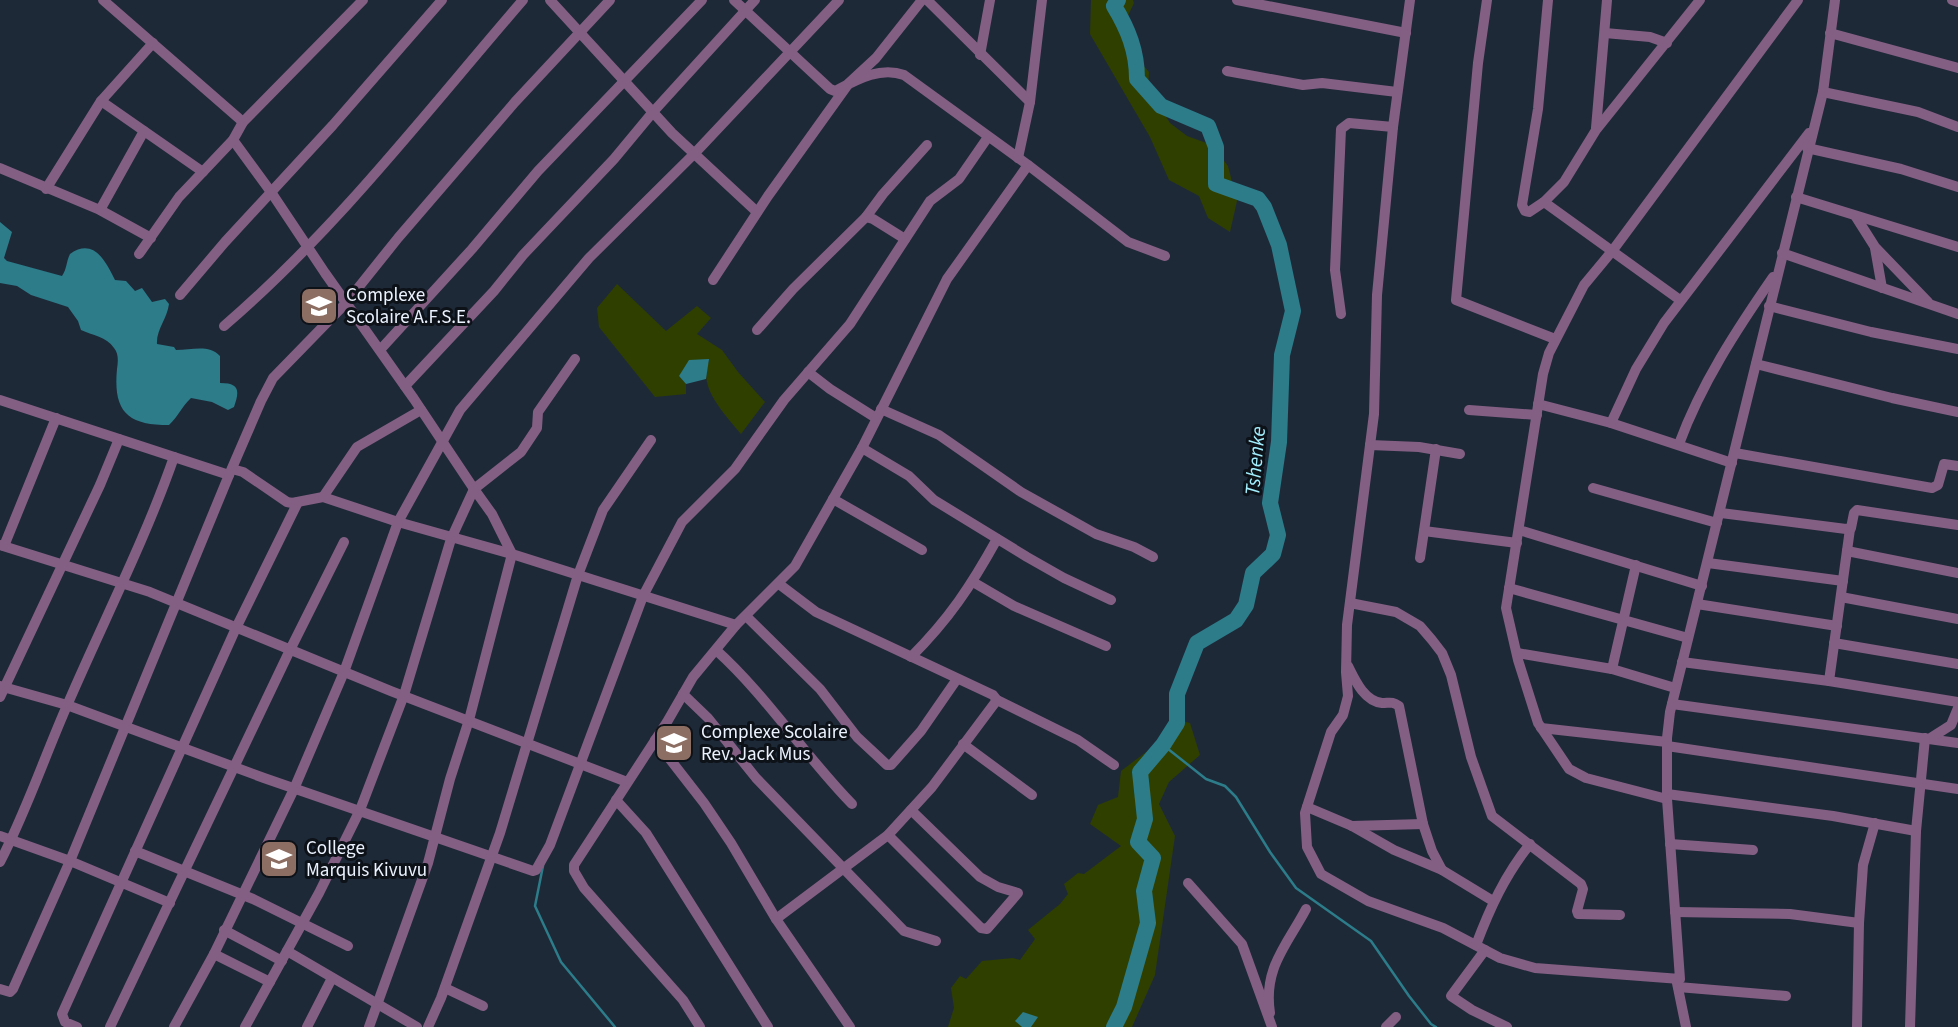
<svg xmlns="http://www.w3.org/2000/svg" width="1958" height="1027" font-family="'Source Sans 3',sans-serif">
	<style>
		.green { fill: #2f3f00 }
		.water { fill: #2c7c8a }
		.lines { fill: none; stroke-linecap: round; stroke-linejoin: round }
		.stream { stroke: #2c7c8a; stroke-width: 2.5 }
		.river { stroke: #2c7c8a; stroke-width: 16 }
		.minor { stroke: #845f84; stroke-width: 10 }
		.labels { text-anchor: middle; dominant-baseline: central; stroke-width: 6; stroke-linejoin: round; paint-order: stroke }
		.poi-label { font-size: 19px; fill: #ecf3fe; stroke: #0d1118; text-anchor: start }
		.water-label { font-size: 21px; font-style: italic; fill: #a2eefd; stroke: #0d1118 }
	</style>
	<rect width="100%" height="100%" fill="#1e2938"/>
	<g class="green">
		<path d="M1091,0H1133L1134,3L1125,22L1135,56L1149,72L1148,88L1170,123L1187,136L1212,145L1228,166L1237,201L1230,232L1208,218L1199,196L1169,180L1150,137L1090,34Z"/>
		<path d="M617,284L666,331L697,306L711,318L697,334L722,350L738,372L765,402L741,434C730,421 710,399 707,382C705,375 708,366 709,359L679,376L686,384V394L655,397L599,327L597,308Z"/>
		<path d="M1171,718L1190,723L1200,755L1169,782L1159,804L1175,836L1155,975L1132,1027H948L954,1008L951,988L960,976L966,979L982,961L1013,958L1020,960L1035,939L1028,930L1060,904L1068,894L1064,884L1078,873L1084,874L1121,846L1090,824L1098,805L1118,797L1121,771L1154,746Z"/>
	</g>
	<g class="water">
		<path d="M0,222L12,232L4,258L7,261L62,276C67,269 66,262 70,254C94,237 106,262 115,280L126,281L135,291L142,288L152,302L165,299L169,304C167,319 156,330 157,344L174,347L176,350C192,350 209,344 220,356V383C239,383 240,390 234,407L228,410L212,402L191,398C182,406 178,417 169,425C127,425 113,411 117,369C118,362 119,354 114,348C107,337 92,335 81,330L78,321L68,307L31,295L17,286L0,283Z"/>
		<path d="M709,359L706,379L686,384L679,376L689,360Z"/>
		<path d="M1023,1012L1038,1017L1031,1027H1022L1015,1021Z"/>
	</g>
	<g class="lines">
		<g class="stream">
			<path d="M1163,745L1206,779L1225,786L1236,797L1270,852L1296,888L1371,941L1409,996L1431,1024L1436,1027"/>
			<path d="M543,866L535,906L561,962L615,1027"/>
		</g>
		<path class="river" d="M1114,1027L1124,1007L1148,923L1144,891L1153,858L1138,842L1145,819L1140,772L1163,745L1177,723V694L1197,643L1236,620L1246,605L1253,573L1273,554L1278,535L1270,503L1279,442L1282,355L1293,311L1279,245L1264,207L1258,199L1216,184V147L1208,126L1161,106L1137,79C1137,51 1128,29 1114,6L1118,0"/>
		<g class="minor">
			<path d="M103,0L243,122"/>
			<path d="M550,0L672,133L757,212"/>
			<path d="M734,0L830,89L835,91C856,80 880,66 904,75L1028,165L1128,242L1165,256"/>
			<path d="M927,0L1030,102"/>
			<path d="M1237,0L1406,33"/>
			<path d="M1410,0L1393,127L1377,295L1374,414L1347,625L1346,672L1348,696L1343,715L1331,732L1305,813L1307,847L1321,874L1368,901L1443,928L1500,958L1535,968L1680,979L1667,799V738L1670,712L1823,92L1835,0"/>
			<path d="M1487,0L1478,63L1456,300L1555,339"/>
			<path d="M1548,0L1538,109L1522,205L1525,211L1529,212L1544,202L1564,182L1596,130L1700,0"/>
			<path d="M1952,0L1958,2"/>
			<path d="M1605,33L1650,37L1667,43"/>
			<path d="M1830,33L1958,68"/>
			<path d="M980,55L990,0"/>
			<path d="M1227,71L1303,85L1322,83L1397,92"/>
			<path d="M1823,92L1918,112L1958,127"/>
			<path d="M101,101L203,172"/>
			<path d="M1596,128L1607,0"/>
			<path d="M233,140L271,192L325,273L414,399L474,489L492,514L512,554L469,720L450,779L428,863L369,1027"/>
			<path d="M1807,148L1901,169L1958,187"/>
			<path d="M1018,158L1030,102L1042,0"/>
			<path d="M0,168L100,210L151,238"/>
			<path d="M46,189L101,101L153,43"/>
			<path d="M1796,197L1958,247"/>
			<path d="M1544,202L1680,300"/>
			<path d="M100,210L144,131"/>
			<path d="M866,217L883,194L927,145"/>
			<path d="M1856,217L1875,247L1928,302"/>
			<path d="M1875,248L1882,288"/>
			<path d="M1782,253L1958,314"/>
			<path d="M139,254L179,197L233,140L243,122L363,0"/>
			<path d="M713,280L768,196L849,83L876,58L922,0"/>
			<path d="M180,295L225,242L333,125L442,0"/>
			<path d="M1769,306L1871,332L1958,349"/>
			<path d="M1341,314L1335,270L1341,129L1349,123L1393,127"/>
			<path d="M224,326C336,230 427,111 523,0"/>
			<path d="M757,330L793,289L866,217L873,219L905,239"/>
			<path d="M380,350L472,249L538,171L702,0"/>
			<path d="M1756,364L1892,398L1958,412"/>
			<path d="M808,372L830,389L876,418"/>
			<path d="M405,386L494,291L523,255L614,159L653,112L755,0"/>
			<path d="M0,400L229,475L70,861L13,989L10,992L0,989"/>
			<path d="M1538,404L1611,423L1732,463"/>
			<path d="M881,409L939,435L1021,492L1096,534L1134,547L1153,557"/>
			<path d="M1469,410L1537,415"/>
			<path d="M1611,423L1636,369L1664,323L1809,133"/>
			<path d="M1679,444C1701,384 1737,329 1773,277"/>
			<path d="M1370,445L1419,447L1460,454"/>
			<path d="M862,448L909,476L934,500L1027,557L1064,578L1111,600"/>
			<path d="M1735,453L1932,488L1938,485L1944,464L1958,466"/>
			<path d="M232,469L243,472L287,502L292,503L323,497L398,522L512,554L736,625"/>
			<path d="M229,475L261,401L273,378L346,303L398,238L515,102L610,0"/>
			<path d="M1593,488L1717,523"/>
			<path d="M323,497L357,447L421,410"/>
			<path d="M833,499L922,550"/>
			<path d="M1721,513L1846,529L1851,528L1854,513L1857,510L1958,525"/>
			<path d="M1519,530L1702,586"/>
			<path d="M1424,531L1517,543"/>
			<path d="M0,545L150,592L391,691L627,782"/>
			<path d="M4,546L56,418"/>
			<path d="M1847,551L1958,573"/>
			<path d="M1420,558L1436,449"/>
			<path d="M1708,563L1843,581"/>
			<path d="M973,582L1014,606L1106,646"/>
			<path d="M779,584L816,612L993,695L997,700L1078,740L1114,765"/>
			<path d="M1509,588L1688,638"/>
			<path d="M1841,597L1958,619"/>
			<path d="M1350,603L1396,612L1420,626L1432,640L1442,653L1451,675L1471,757L1492,816L1581,884L1583,889L1577,911L1578,914L1620,915"/>
			<path d="M1697,604L1837,626"/>
			<path d="M746,616L820,689L857,737L887,765H891L921,731L957,679"/>
			<path d="M1834,643L1958,664"/>
			<path d="M716,650C767,696 804,755 852,804"/>
			<path d="M1517,653L1612,669L1675,688"/>
			<path d="M911,657C949,619 971,586 997,539"/>
			<path d="M1682,662L1829,681L1958,702"/>
			<path d="M1348,666C1355,680 1364,701 1382,703C1390,703 1392,701 1399,706L1423,824L1432,851L1442,870"/>
			<path d="M1612,669L1636,565"/>
			<path d="M1829,681L1850,529"/>
			<path d="M0,686L67,705L264,778L533,871L536,870L550,845L643,596L682,522L735,469L784,400L850,324L930,201L959,179L988,137"/>
			<path d="M683,694L708,718L756,778L904,931L936,941"/>
			<path d="M0,697L100,485L119,439"/>
			<path d="M1672,704L1958,743"/>
			<path d="M1541,728L1667,742"/>
			<path d="M1929,739L1951,725L1958,708"/>
			<path d="M655,740L704,803L731,843L776,919L850,1027"/>
			<path d="M963,744L1032,795"/>
			<path d="M1667,746L1958,789"/>
			<path d="M1667,794L1833,816L1916,831"/>
			<path d="M1667,799L1586,778L1569,769L1538,723L1518,660L1506,608L1543,374L1549,353L1584,285L1613,250L1798,0"/>
			<path d="M616,800L646,833L768,1027"/>
			<path d="M1307,807L1352,826L1394,850L1442,870L1493,901"/>
			<path d="M1352,826L1423,824"/>
			<path d="M888,835L981,928L987,929L1018,893L998,887L980,877L911,810"/>
			<path d="M0,836L70,861L170,903"/>
			<path d="M1670,844L1753,850"/>
			<path d="M135,851L253,899L348,946"/>
			<path d="M0,862C27,810 45,755 69,701C104,620 145,540 174,457"/>
			<path d="M1188,883L1242,944L1272,1027"/>
			<path d="M1675,912L1790,914L1859,923"/>
			<path d="M776,919L888,835L932,787L997,700"/>
			<path d="M224,930L282,961"/>
			<path d="M1476,945C1490,908 1505,875 1530,844"/>
			<path d="M1485,950L1451,996L1472,1010L1507,1027"/>
			<path d="M287,951L417,1027"/>
			<path d="M214,954L270,982"/>
			<path d="M1677,983L1686,1027"/>
			<path d="M1678,987L1786,996"/>
			<path d="M445,988L483,1006"/>
			<path d="M1270,1013C1263,968 1287,945 1306,909"/>
			<path d="M77,1027L65,1022L62,1014L236,628L298,502"/>
			<path d="M110,1027L290,650L344,542"/>
			<path d="M174,1027L214,954L294,789L344,672L398,522L460,410L589,258L694,154L839,0"/>
			<path d="M245,1027L319,893L360,810L404,695L451,539L474,489L521,452L537,428L538,412L575,359"/>
			<path d="M307,1027L332,978"/>
			<path d="M428,1027L441,998L500,833L578,575L603,510L651,440"/>
			<path d="M700,1027L683,1000L584,888L574,871V865L667,722L693,677L736,625L795,566L862,448L947,279L1028,165"/>
			<path d="M1386,1027L1396,1017"/>
			<path d="M1857,1027L1859,923L1863,865L1875,823"/>
			<path d="M1910,1027L1916,831L1925,738"/>
		</g>
	</g>
	<defs>
		<symbol id="school-square" viewBox="-11 -11 22 22"><rect x="-9" y="-9" width="18" height="18" rx="4" fill="#8d6e63" stroke="#0d1118"/><path d="M0-5L7-2L0 1L-7-2ZM-4 1L0 2.5L4 1V4Q0 6-4 4Z" fill="#fff"/></symbol>
	</defs>
	<g fill-rule="evenodd">
		<use href="#school-square" x="297" y="284" width="44" height="44"/>
		<use href="#school-square" x="652" y="721" width="44" height="44"/>
		<use href="#school-square" x="257" y="837" width="44" height="44"/>
	</g>
	<g class="labels">
		<g class="poi-label">
			<text x="346" y="295">Complexe<tspan x="346" dy="22">Scolaire A.F.S.E.</tspan></text>
			<text x="701" y="732">Complexe Scolaire<tspan x="701" dy="22">Rev. Jack Mus</tspan></text>
			<text x="306" y="848">College<tspan x="306" dy="22">Marquis Kivuvu</tspan></text>
		</g>
		<g class="water-label">
			<text transform="translate(1255 461) rotate(-85)">Tshenke</text>
		</g>
	</g>
</svg>
